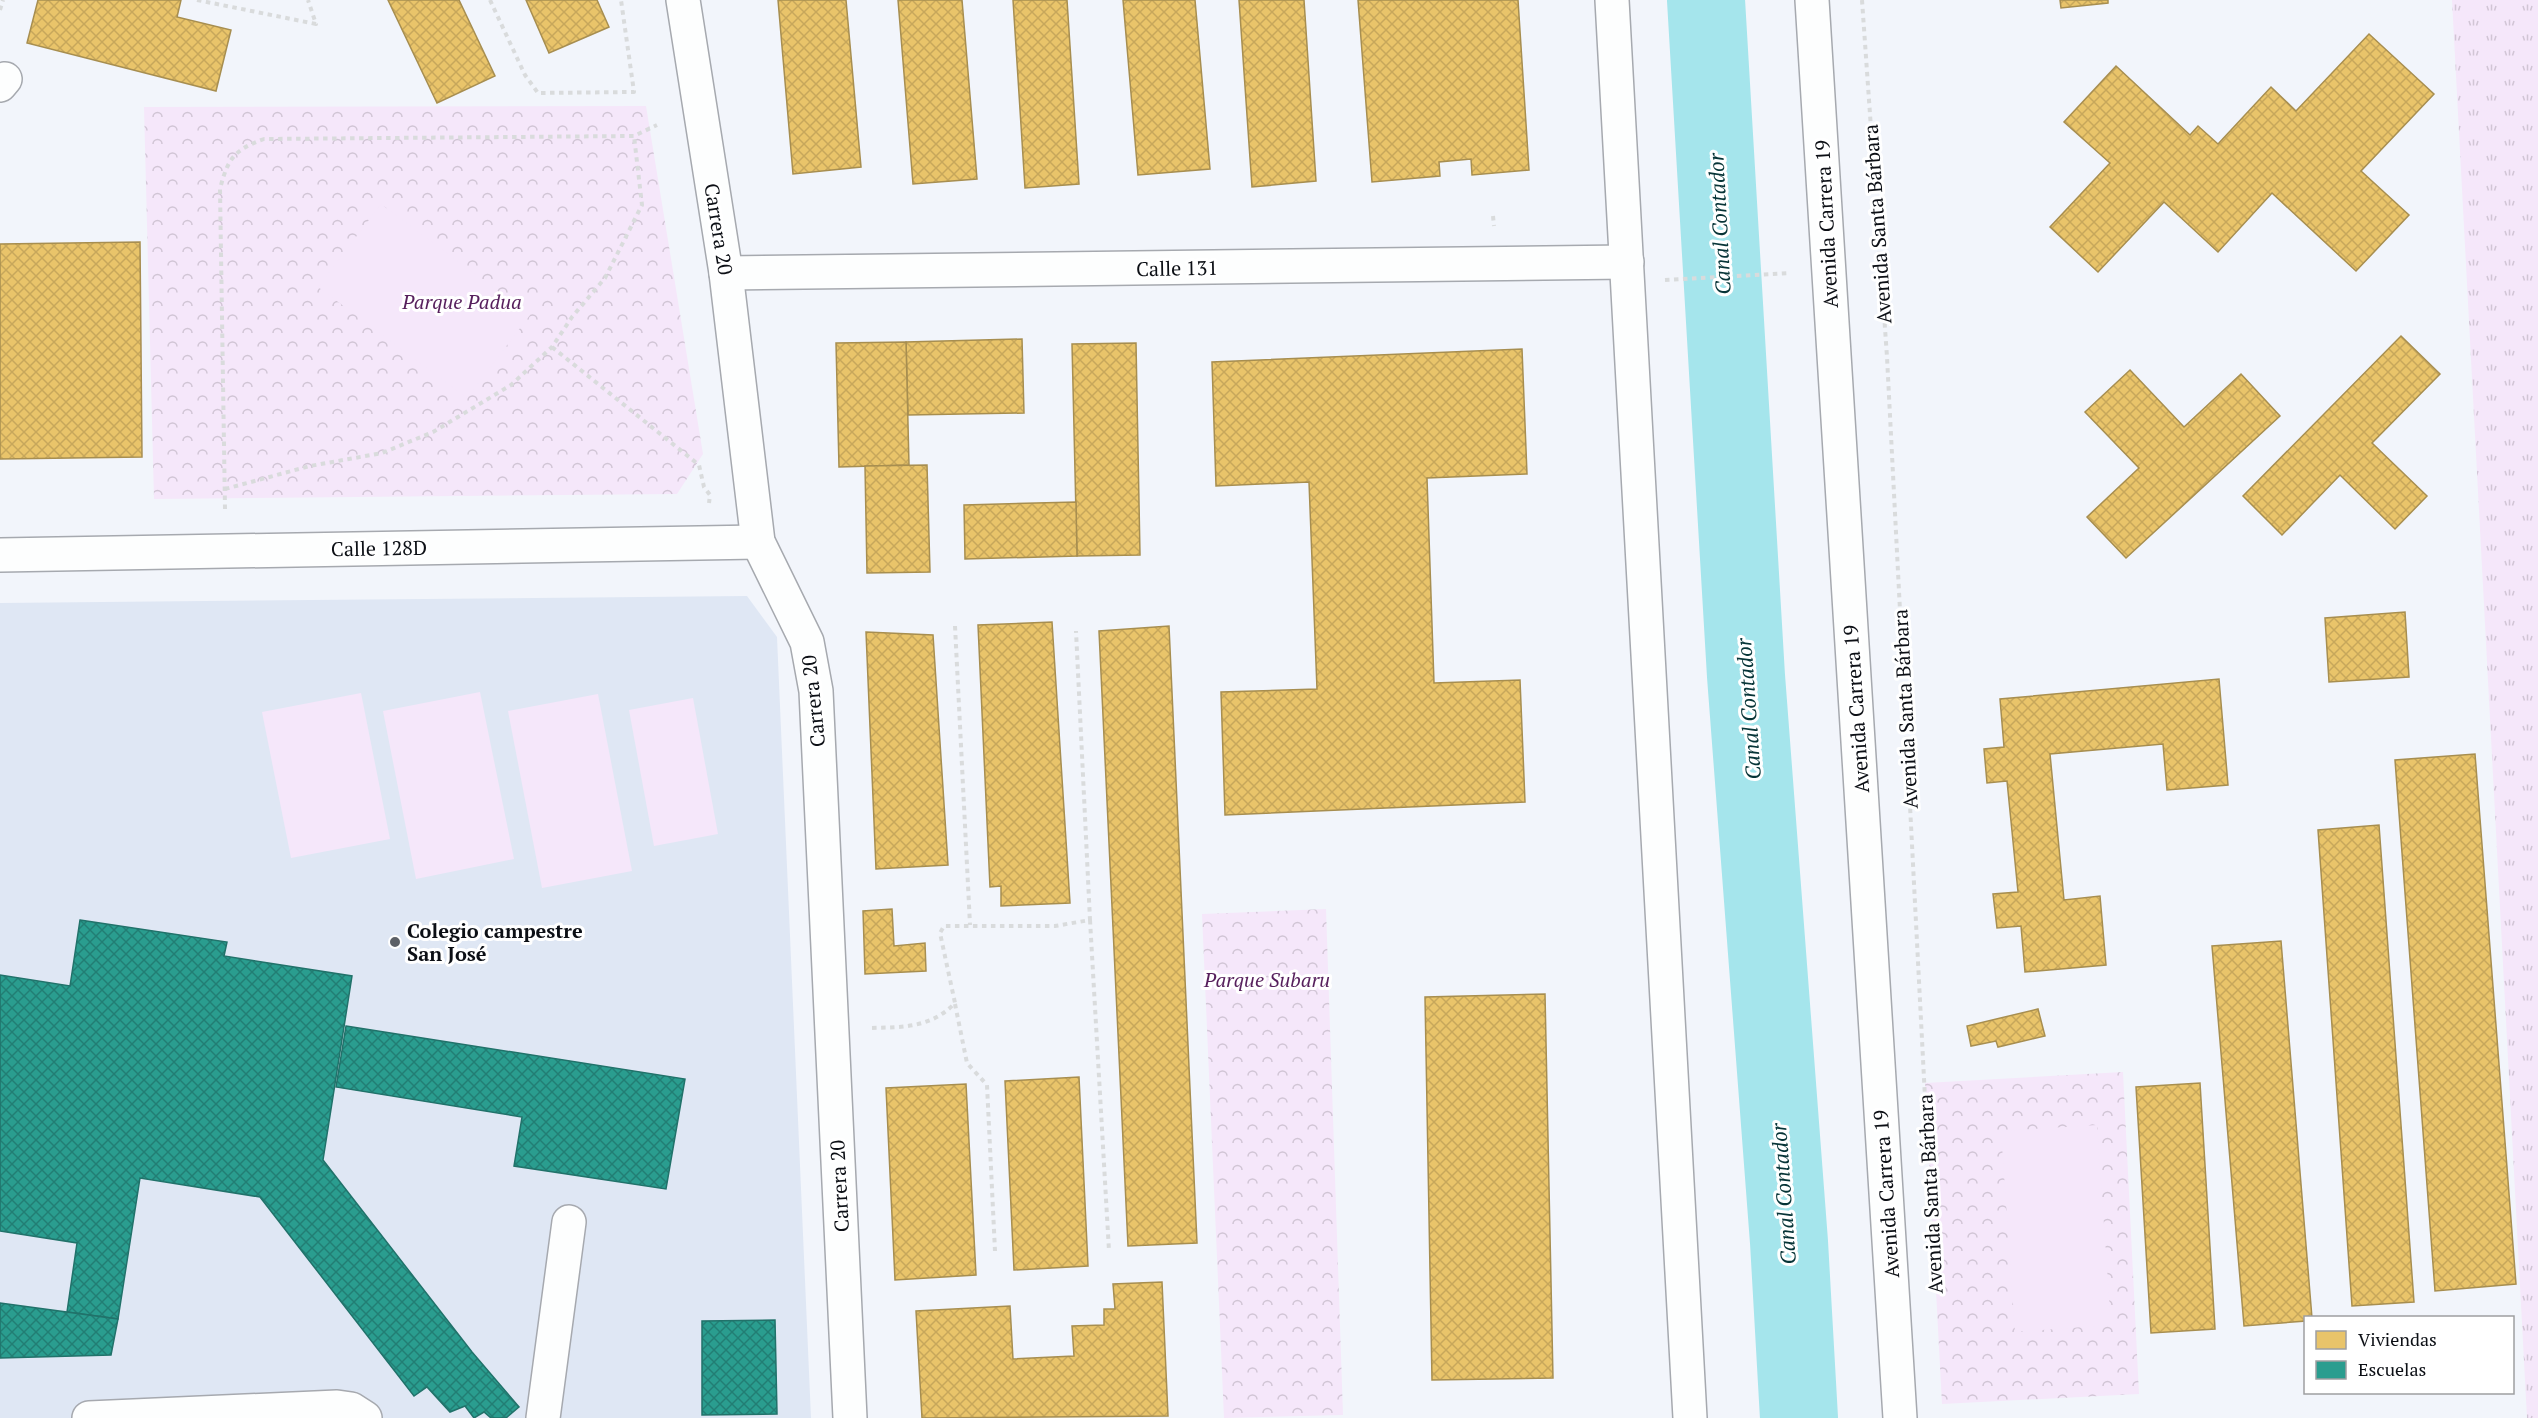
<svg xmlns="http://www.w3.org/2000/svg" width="2538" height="1418" font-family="'PT Serif',serif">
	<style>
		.built { fill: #dfe7f4 }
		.grass { fill: url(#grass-tufts) }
		.park { fill: url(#park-crowns) }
		.pitch { fill: #f5e7fa }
		.homes { fill: url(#homes-cross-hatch); stroke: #a78e50; stroke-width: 1.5 }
		.schools { fill: url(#schools-cross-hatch); stroke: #21726a; stroke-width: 1.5 }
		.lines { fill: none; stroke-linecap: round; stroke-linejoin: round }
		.river { stroke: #a5e5ec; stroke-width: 78 }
		.minor-casing { stroke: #a6a9af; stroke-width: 36 }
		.major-casing { stroke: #a6a9af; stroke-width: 36 }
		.path { stroke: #d9dbdc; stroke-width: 4; stroke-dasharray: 4.5 4.5; stroke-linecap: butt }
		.minor { stroke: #fdfefe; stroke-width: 33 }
		.major { stroke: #fdfefe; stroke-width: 33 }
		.poi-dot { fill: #5c6066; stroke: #fff; stroke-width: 2 }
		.labels { text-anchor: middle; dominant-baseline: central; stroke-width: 6; stroke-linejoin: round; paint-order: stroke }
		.street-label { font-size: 20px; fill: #0c0f15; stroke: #fff }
		.park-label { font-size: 20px; font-style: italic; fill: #561f5c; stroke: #fff }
		.poi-label { font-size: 20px; font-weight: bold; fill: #0c0f15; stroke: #fff; text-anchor: start }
		.water-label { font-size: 21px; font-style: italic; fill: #063437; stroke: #fff }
	</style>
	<defs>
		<pattern id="grass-tufts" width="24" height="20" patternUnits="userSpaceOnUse" patternTransform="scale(1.5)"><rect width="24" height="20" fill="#f5e7fa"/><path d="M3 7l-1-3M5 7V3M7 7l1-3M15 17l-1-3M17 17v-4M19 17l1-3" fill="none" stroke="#d1c5d5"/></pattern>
		<pattern id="park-crowns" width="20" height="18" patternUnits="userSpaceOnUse" patternTransform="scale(1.5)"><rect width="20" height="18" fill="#f5e7fa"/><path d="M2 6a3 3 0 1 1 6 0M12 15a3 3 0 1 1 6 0" fill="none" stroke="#d1c5d5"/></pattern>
		<pattern id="homes-cross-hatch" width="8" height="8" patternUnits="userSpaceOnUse" patternTransform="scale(1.5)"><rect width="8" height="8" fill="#e9c46a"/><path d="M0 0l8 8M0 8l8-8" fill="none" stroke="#c7a75b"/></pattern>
		<pattern id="schools-cross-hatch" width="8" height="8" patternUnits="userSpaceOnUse" patternTransform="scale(1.5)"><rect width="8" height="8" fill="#2a9d8f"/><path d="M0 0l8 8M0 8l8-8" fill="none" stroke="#227e74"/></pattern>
	</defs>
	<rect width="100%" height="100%" fill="#f2f5fb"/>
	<path class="built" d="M747,596L777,637L811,1418H0V603Z"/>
	<path class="grass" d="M2452,0H2538V1418H2527Z"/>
	<g class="park">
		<path d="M646,106L703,454L677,494L154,499L144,107Z"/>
		<path d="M1326,909L1343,1415L1224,1418L1202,914Z"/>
		<path d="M2123,1072L2139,1394L1942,1404L1925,1083Z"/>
	</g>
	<g class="pitch">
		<path d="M381,204L530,315L467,398L318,287Z"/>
		<path d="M480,692L514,859L416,879L383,711Z"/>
		<path d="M361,693L390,839L291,858L262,712Z"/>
		<path d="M598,694L632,871L542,888L508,711Z"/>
		<path d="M693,698L718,834L654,846L629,710Z"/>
		<path d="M2097,1125L2111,1325L2015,1332L2001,1131Z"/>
	</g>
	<g class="homes">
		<path d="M38,0H181L177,17L231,30L216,91L27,43Z"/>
		<path d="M388,0H459L495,76L437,103Z"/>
		<path d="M526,0H597L609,27L549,53Z"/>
		<path d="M778,0H846L861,167L793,174Z"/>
		<path d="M898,0H962L977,179L913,184Z"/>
		<path d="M1013,0H1067L1079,184L1025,188Z"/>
		<path d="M1123,0H1195L1210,169L1138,175Z"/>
		<path d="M1239,0H1304L1316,181L1252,187Z"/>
		<path d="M1358,0H1518L1529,170L1472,175L1471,159L1439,162L1440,176L1372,182Z"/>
		<path d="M2060,0H2108V3L2061,8Z"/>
		<path d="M2369,34L2434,94L2361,171L2409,215L2356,271L2272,193L2218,252L2164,202L2098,272L2050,227L2110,163L2064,122L2116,66L2190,135L2198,126L2218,144L2271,87L2296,111Z"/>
		<path d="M140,242L142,457L0,459V244Z"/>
		<path d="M2401,336L2440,374L2372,443L2427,496L2395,529L2340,475L2282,535L2243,496Z"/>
		<path d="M1022,339L1024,413L908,415L906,342Z"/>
		<path d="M906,342L909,465L839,467L836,343Z"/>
		<path d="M1136,343L1140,555L1077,556L1072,344Z"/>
		<path d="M1522,349L1527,474L1427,478L1434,683L1520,680L1525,802L1225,815L1221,692L1317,689L1309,482L1216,486L1212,362Z"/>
		<path d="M2130,370L2184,427L2241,374L2280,416L2126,558L2087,517L2139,468L2085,412Z"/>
		<path d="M927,465L930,572L867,573L865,466Z"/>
		<path d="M1076,502L1077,556L965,559L964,505Z"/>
		<path d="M2405,612L2409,677L2329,682L2325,618Z"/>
		<path d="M1052,622L1070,903L1001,906V886L990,887L978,625Z"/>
		<path d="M1169,626L1197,1243L1128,1246L1099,631Z"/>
		<path d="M866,632L933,635L948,865L876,869Z"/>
		<path d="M2219,679L2228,785L2167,790L2163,744L2050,754L2064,900L2100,896L2106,965L2025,972L2021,926L1997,928L1993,894L2018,892L2007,781L1987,783L1984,749L2004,747L2000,699Z"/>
		<path d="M2475,754L2516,1284L2435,1291L2395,760Z"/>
		<path d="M2379,825L2414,1302L2352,1306L2318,830Z"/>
		<path d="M892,909L894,946L925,943L926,971L865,974L863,911Z"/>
		<path d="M2281,941L2312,1318H2306V1321L2244,1326L2212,946Z"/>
		<path d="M1545,994L1553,1378L1432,1380L1425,997Z"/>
		<path d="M2038,1009L2045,1036L1998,1047L1996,1041L1971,1046L1967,1026Z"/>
		<path d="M1079,1077L1088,1266L1014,1270L1005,1081Z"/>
		<path d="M2200,1083L2215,1329L2151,1333L2136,1087Z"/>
		<path d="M966,1084L976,1275L895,1280L886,1088Z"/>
		<path d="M1162,1282L1168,1416L922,1418L916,1311L1010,1306L1013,1359L1074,1356L1072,1326L1104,1325V1309H1115L1113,1284Z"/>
	</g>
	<g class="schools">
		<path d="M80,920L227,942L224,956L352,976L323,1160L472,1352L519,1407L506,1418H491L484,1412L474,1418L465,1406L450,1412L427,1387L414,1396L260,1197L140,1178L118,1319L67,1312L77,1243L0,1231V975L70,986Z"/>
		<path d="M346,1026L685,1079L666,1189L514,1166L522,1117L336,1087Z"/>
		<path d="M0,1303L118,1319L111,1355L0,1358Z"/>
		<path d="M775,1320L777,1414L702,1415V1321Z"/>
	</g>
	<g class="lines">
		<path class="river" d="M1706,0L1746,676L1789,1242L1799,1418"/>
		<defs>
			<g id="minor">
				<path d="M683,0L726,273L758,542L807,642L816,691L850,1418"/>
				<path d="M0,85L5,79"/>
				<path d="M726,273L1627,262"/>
				<path d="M0,555L758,542"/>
				<path d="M89,1418L337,1407L351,1409L365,1418"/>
				<path d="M543,1418L569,1222"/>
			</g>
			<g id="major">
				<path d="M1612,0L1690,1418"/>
				<path d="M1812,0L1900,1418"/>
			</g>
		</defs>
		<use href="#minor" class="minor-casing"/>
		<use href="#major" class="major-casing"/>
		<g class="path">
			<path d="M197,0L316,24L308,0"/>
			<path d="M490,0L525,75L538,93L634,92L621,0"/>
			<path d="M1862,0L1887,357L1935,1293"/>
			<path d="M0,10L3,0"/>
			<path d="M1493,216L1494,226"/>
			<path d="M1665,280L1789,273"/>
			<path d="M552,347L699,465L704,487L710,495L709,503"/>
			<path d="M225,489L310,466L382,453L433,432L511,385L552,347L572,317L605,278L642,205L634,136"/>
			<path d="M225,509L220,189C228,158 234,150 264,139L634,136L657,125"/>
			<path d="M955,626L970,925"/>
			<path d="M1090,920L1109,1251"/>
			<path d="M955,1004L967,1063L987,1085L995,1251"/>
			<path d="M872,1028C903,1027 931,1028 955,1003L940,933L944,926H1055L1090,920L1076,631"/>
		</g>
		<use href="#minor" class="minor"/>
		<use href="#major" class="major"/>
	</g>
	<circle class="poi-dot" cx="395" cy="942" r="6"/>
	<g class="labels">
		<g class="street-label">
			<text transform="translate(1826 224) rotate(-93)">Avenida Carrera 19</text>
			<text transform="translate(1877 224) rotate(-94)">Avenida Santa Bárbara</text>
			<text transform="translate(719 229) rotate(81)">Carrera 20</text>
			<text transform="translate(1177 268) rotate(-1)">Calle 131</text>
			<text transform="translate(379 548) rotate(-1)">Calle 128D</text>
			<text transform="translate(813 701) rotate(-96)">Carrera 20</text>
			<text transform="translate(1856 709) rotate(-94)">Avenida Carrera 19</text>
			<text transform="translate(1905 709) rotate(-93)">Avenida Santa Bárbara</text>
			<text transform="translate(839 1186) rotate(-93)">Carrera 20</text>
			<text transform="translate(1886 1194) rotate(-94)">Avenida Carrera 19</text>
			<text transform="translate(1930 1194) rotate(-93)">Avenida Santa Bárbara</text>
		</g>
		<g class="park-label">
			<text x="462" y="301">Parque Padua</text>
			<text x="1267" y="979">Parque Subaru</text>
		</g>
		<g class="poi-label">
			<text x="407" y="930">Colegio campestre<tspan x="407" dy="23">San José</tspan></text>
		</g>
		<g class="water-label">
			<text transform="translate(1719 224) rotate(-93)">Canal Contador</text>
			<text transform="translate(1748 709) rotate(-94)">Canal Contador</text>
			<text transform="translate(1783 1194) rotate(-94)">Canal Contador</text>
		</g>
	</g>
	<rect x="2304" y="1316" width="210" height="78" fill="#ffffff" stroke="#9e9fa1" stroke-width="1.5"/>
	<rect x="2316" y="1331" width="30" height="18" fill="#e9c46a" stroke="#9e9fa1" stroke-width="1.5"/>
	<text x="2358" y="1346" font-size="18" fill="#0c0f15">Viviendas</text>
	<rect x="2316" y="1361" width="30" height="18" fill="#2a9d8f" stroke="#9e9fa1" stroke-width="1.5"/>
	<text x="2358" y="1376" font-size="18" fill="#0c0f15">Escuelas</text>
</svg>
